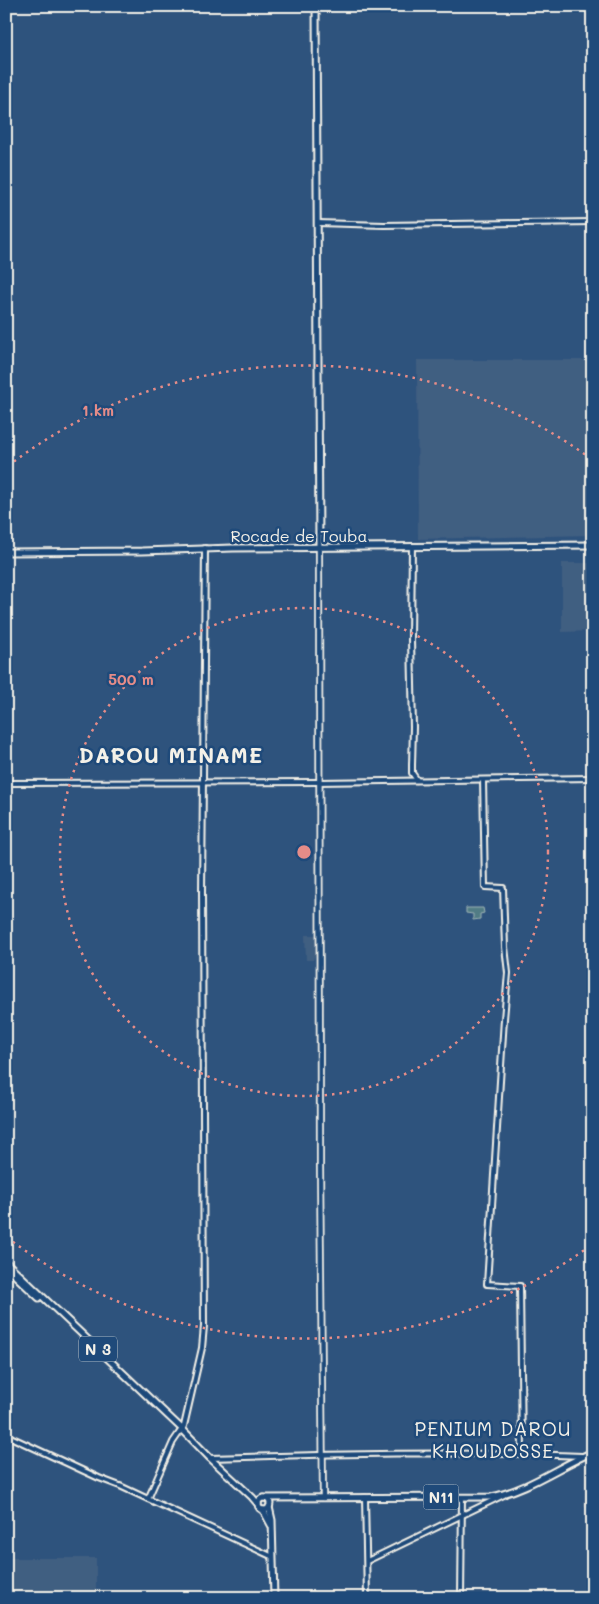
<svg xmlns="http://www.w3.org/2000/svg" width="599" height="1604" font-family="Mali,sans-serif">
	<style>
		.built { fill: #415e81 }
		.green { fill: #517c85; stroke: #a2b6b6 }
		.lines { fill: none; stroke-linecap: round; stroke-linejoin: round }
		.tertiary-casing { stroke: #f4f1e8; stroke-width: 8 }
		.secondary-casing { stroke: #f4f1e8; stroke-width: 8 }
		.primary-casing { stroke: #f4f1e8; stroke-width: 9 }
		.tertiary { stroke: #1f4a7a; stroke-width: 4 }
		.secondary { stroke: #1f4a7a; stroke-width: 4.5 }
		.primary { stroke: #1f4a7a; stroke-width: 5 }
		.ring { fill: none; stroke: #e58c88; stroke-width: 2.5; stroke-dasharray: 2.5 5 }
		.labels { text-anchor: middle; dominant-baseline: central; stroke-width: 5; stroke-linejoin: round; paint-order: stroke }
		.shield { fill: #1f4a7a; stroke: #b4bfc7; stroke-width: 1 }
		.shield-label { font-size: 15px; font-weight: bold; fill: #f4f1e8 }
		.street-label { font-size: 16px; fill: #f4f1e8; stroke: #1f4a7a }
		.quarter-label { font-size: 19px; letter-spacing: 1px; fill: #f4f1e8; stroke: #1f4a7a }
		.district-label { font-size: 21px; font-weight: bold; letter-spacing: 1px; fill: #f4f1e8; stroke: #1f4a7a }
		.centre { fill: #e58c88; stroke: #1f4a7a; stroke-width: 2.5 }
		.ring-label { font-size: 15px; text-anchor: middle; font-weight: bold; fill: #e58c88; stroke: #1f4a7a; stroke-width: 5; stroke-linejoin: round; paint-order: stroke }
	</style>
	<rect width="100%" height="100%" fill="#2e537d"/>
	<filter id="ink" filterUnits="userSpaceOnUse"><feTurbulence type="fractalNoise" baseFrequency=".02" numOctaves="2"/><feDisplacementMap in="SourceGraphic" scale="10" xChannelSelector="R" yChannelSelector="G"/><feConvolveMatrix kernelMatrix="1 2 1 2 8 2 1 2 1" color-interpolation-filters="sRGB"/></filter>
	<g filter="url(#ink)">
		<g class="built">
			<path d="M417,360H593V535L418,539Z"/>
			<path d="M562,563H593V631L562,632Z"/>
			<path d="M305,935H316V954L313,960H306Z"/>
			<path d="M585,1456H593V1507H584Z"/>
			<rect x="6" y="1558" width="90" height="40"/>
		</g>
		<path class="green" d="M466,908H483L484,913L480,914V919L473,920V914L466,913Z"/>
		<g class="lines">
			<defs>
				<g id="tertiary">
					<path d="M318,223L384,225L593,222"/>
					<path d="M412,546L411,640L413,727L412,765V773L417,780"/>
					<path d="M483,780L485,887L503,888L505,947L508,973L504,1019L487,1284L520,1286L522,1453"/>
					<path d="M6,783L319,782L593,778"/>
					<path d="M6,1435L99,1478L120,1486L273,1557"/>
					<path d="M210,1458C334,1454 458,1451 582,1456"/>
					<path d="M365,1497L367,1598"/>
					<path d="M148,1499L173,1442L184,1426L202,1348L204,1326L202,893L205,548"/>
					<path d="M367,1561L504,1495"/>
					<path d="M461,1598L462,1497"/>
				</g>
				<path id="secondary" d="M319,547L320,1166L323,1498"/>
				<g id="primary">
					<path d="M316,6L319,547"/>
					<path d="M6,552L142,551L233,548L593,545"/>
					<path d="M6,1262L182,1429L210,1458L252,1497L258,1504"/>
					<path d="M7,1268L39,1298"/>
					<path d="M264,1498L491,1497C528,1490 559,1466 593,1452"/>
					<circle cx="264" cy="1504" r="6"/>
					<path d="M269,1507L272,1520L274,1598"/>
					<path d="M263,1510L271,1525"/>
				</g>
			</defs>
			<use href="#tertiary" class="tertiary-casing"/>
			<use href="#secondary" class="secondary-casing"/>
			<use href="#primary" class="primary-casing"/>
			<use href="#tertiary" class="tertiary"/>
			<use href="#secondary" class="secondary"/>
			<use href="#primary" class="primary"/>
		</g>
	</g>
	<g class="ring">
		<circle cx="304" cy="852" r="244"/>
		<path d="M590 1246A487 487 0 0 1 8 1238M8 466A487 487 0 0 1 590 458"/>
	</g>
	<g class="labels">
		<g class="shield">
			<rect x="79" y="1336.5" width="38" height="25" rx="4"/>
			<rect x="423.5" y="1484.5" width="35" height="25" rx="4"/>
		</g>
		<g class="shield-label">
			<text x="98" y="1349">N 3</text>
			<text x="441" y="1497">N11</text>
		</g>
		<g class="street-label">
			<text x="299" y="535">Rocade de Touba</text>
		</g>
		<g class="quarter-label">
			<text x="493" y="1428">PENIUM DAROU<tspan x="493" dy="22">KHOUDOSSE</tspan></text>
		</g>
		<g class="district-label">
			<text x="171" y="754">DAROU MINAME</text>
		</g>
	</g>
	<circle cx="304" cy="852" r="8" class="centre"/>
	<g class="ring-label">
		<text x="98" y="416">1 km</text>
		<text x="131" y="685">500 m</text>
	</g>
	<rect width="599" height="1604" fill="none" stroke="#1f4a7a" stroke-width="25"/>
	<rect x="12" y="12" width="574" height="1579" fill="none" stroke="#f4f1e8" stroke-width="2" filter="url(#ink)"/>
</svg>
